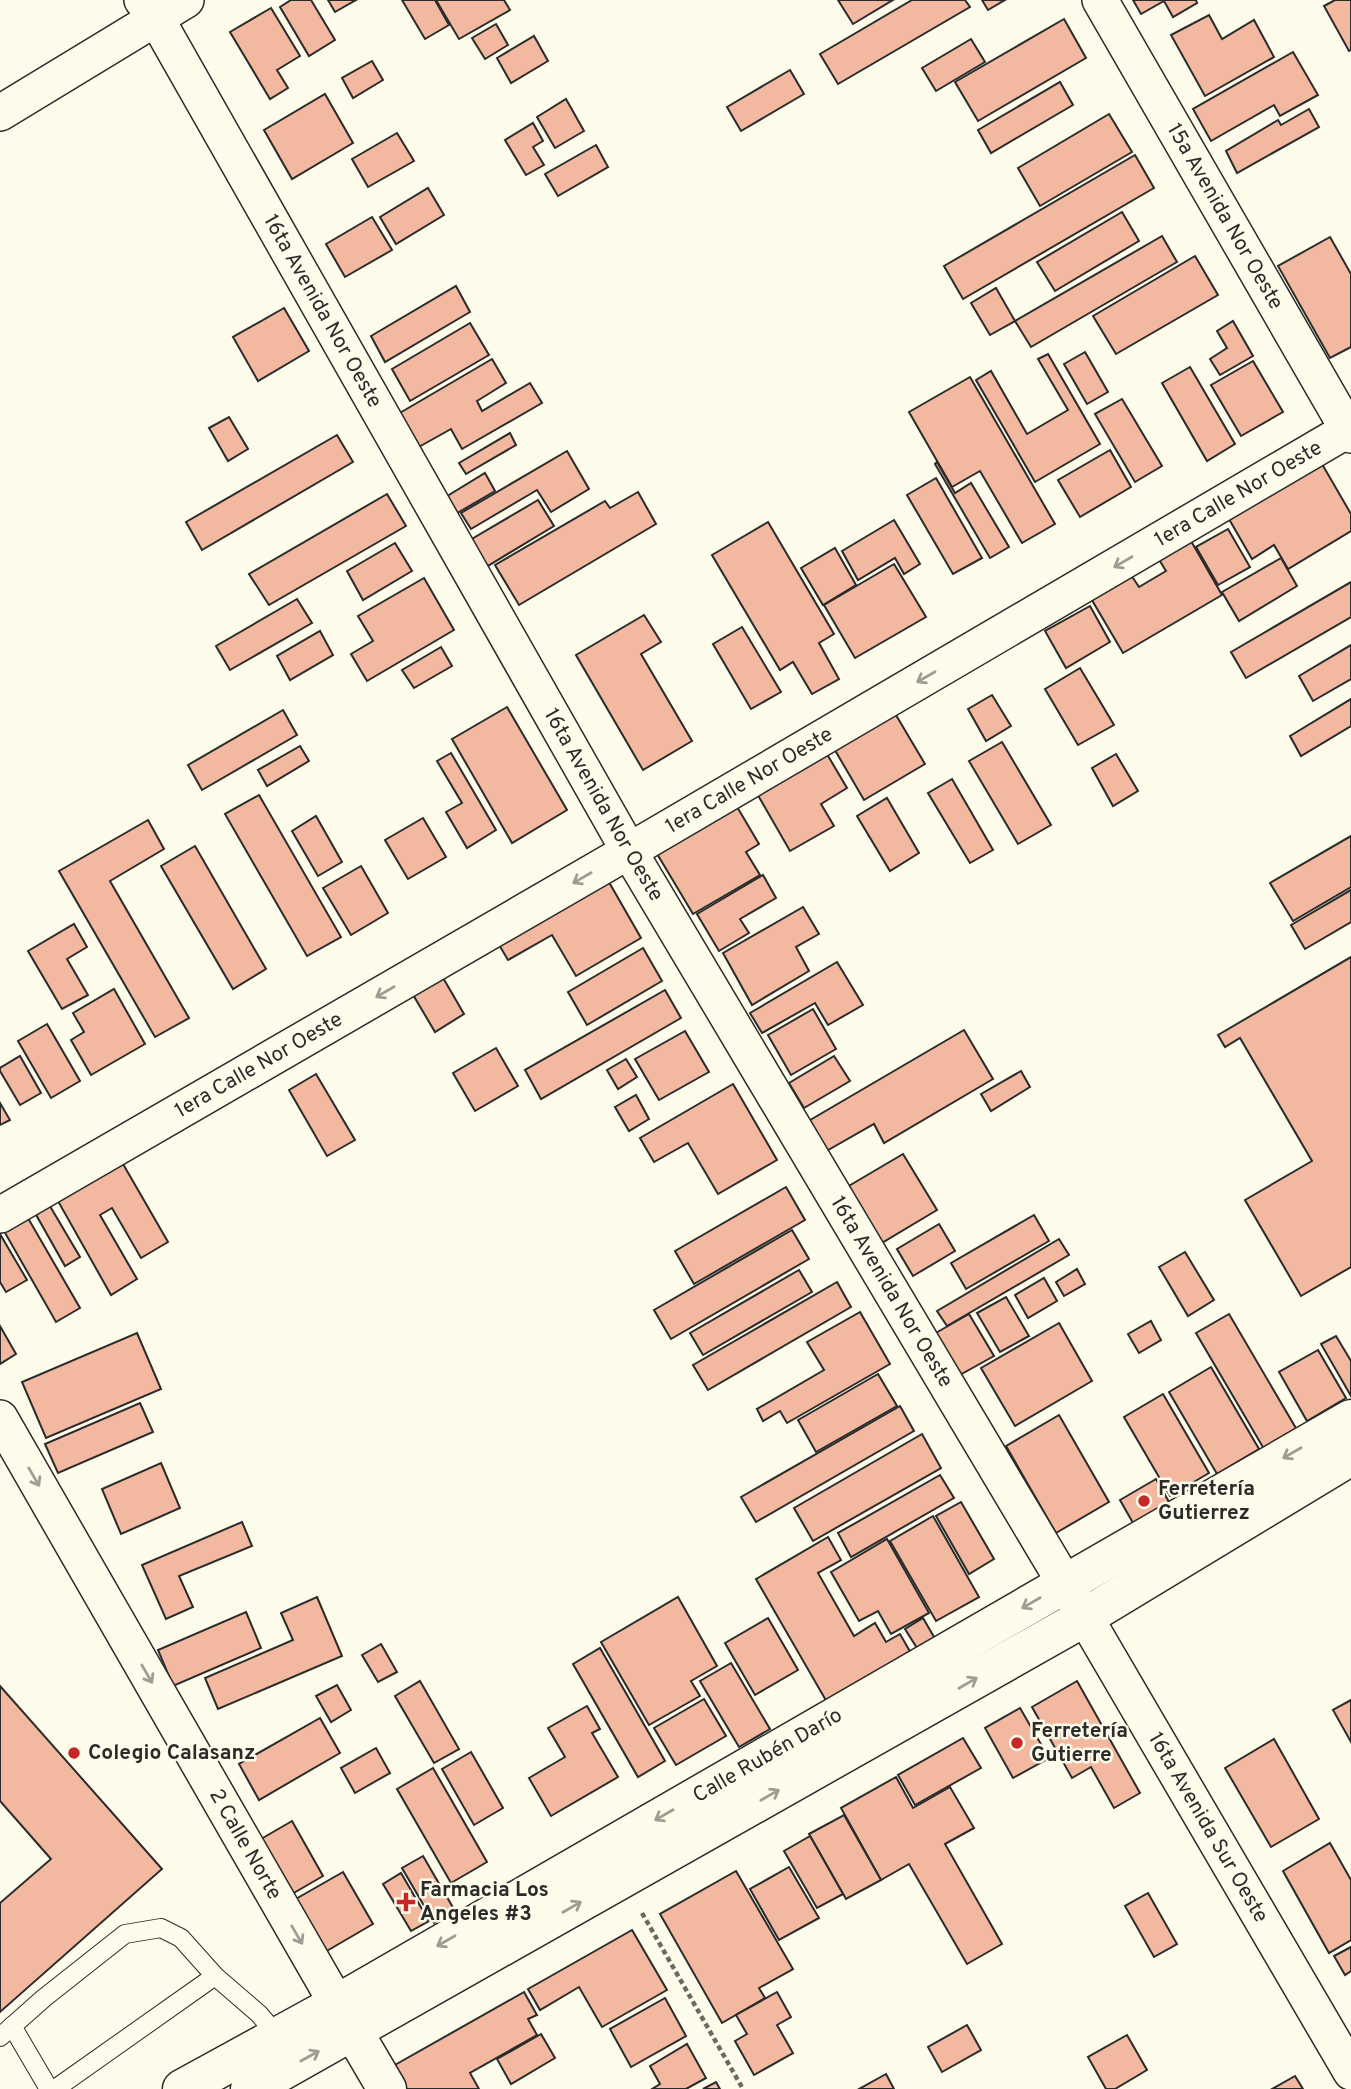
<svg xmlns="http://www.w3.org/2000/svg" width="1351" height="2089" font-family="Overpass,sans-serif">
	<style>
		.building { fill: #f2b8a0; stroke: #2b2b2b; stroke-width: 2 }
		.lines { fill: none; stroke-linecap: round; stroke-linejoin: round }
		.service-casing { stroke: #2b2b2b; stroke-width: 20 }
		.minor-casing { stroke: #2b2b2b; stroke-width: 38 }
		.tertiary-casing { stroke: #2b2b2b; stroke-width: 41 }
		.path { stroke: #6a6964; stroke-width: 4.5; stroke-dasharray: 5 3.5; stroke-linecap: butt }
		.service { stroke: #fdfbea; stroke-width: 18 }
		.minor { stroke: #fdfbea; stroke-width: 35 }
		.tertiary { stroke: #fdfbea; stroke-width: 38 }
		.oneway { stroke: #9e9d94 }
		.poi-dot { fill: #c62828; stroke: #fdfbea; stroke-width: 2.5 }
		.labels { text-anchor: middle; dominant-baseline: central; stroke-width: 5; stroke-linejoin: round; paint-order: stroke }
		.street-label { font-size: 21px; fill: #2b2b2b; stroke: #fdfbea }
		.poi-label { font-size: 21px; font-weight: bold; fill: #2b2b2b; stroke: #fdfbea; text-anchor: start }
	</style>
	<rect width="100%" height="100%" fill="#fdfbea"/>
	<g class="building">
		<path d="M291,0H311L335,40L309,56L280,7Z"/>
		<path d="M328,0H356L335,12Z"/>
		<path d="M402,0H435L449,25L425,39Z"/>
		<path d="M436,0H504L510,10L459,39Z"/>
		<path d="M838,0H893L853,24Z"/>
		<path d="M912,0H965L970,7L838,84L820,54Z"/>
		<path d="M982,0H1005L988,10Z"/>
		<path d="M1133,0H1196L1197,3L1173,17L1164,1L1141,14Z"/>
		<path d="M1335,0H1351V50L1349,51L1324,6Z"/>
		<path d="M271,8L300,56L277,70L288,88L270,99L230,32Z"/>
		<path d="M1209,15L1222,39L1254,20L1274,57L1205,96L1171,35Z"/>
		<path d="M1064,19L1086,58L978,121L955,82Z"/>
		<path d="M496,24L508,45L485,59L472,38Z"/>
		<path d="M534,36L548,61L511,83L497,58Z"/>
		<path d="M971,39L985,62L936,91L922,68Z"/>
		<path d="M1293,52L1318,95L1280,116L1274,105L1211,141L1193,109Z"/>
		<path d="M372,61L383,80L353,98L342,78Z"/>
		<path d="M790,70L804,94L741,131L727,107Z"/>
		<path d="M1060,82L1073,105L991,153L978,130Z"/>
		<path d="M325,94L353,143L292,179L264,130Z"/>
		<path d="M566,99L584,131L555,148L537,117Z"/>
		<path d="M1309,109L1319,127L1237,173L1226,151L1278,120L1281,125Z"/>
		<path d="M1109,114L1132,152L1040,206L1018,168Z"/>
		<path d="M533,123L543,141L533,147L544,165L526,175L505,140Z"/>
		<path d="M397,133L414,161L368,187L352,159Z"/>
		<path d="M596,145L608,167L558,196L545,174Z"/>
		<path d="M1135,155L1154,188L963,299L944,266Z"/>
		<path d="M428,188L444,215L396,244L380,217Z"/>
		<path d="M1122,212L1139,241L1055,291L1037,262Z"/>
		<path d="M372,217L392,250L345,277L326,244Z"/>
		<path d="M1162,236L1177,262L1031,347L1015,321Z"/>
		<path d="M1330,237L1351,274V347L1330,358L1278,266Z"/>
		<path d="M1195,256L1218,295L1116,354L1093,316Z"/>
		<path d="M456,286L470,312L385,362L371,336Z"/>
		<path d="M996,288L1015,321L990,335L971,303Z"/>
		<path d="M284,308L309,351L258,381L233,337Z"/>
		<path d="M1233,321L1253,356L1220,375L1210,359L1227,348L1217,331Z"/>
		<path d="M470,323L489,355L410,401L392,369Z"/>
		<path d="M1085,352L1108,392L1087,404L1064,364Z"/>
		<path d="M1048,354L1100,444L1035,482L976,380L991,371L1027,434L1068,410L1038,359Z"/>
		<path d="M492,359L506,383L477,401L482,411L530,383L542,403L462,449L451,429L417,448L398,414Z"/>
		<path d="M1253,361L1283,412L1241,436L1211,385Z"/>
		<path d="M1190,367L1235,444L1207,461L1162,383Z"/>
		<path d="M970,377L1055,524L1022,543L980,471L952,487L909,412Z"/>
		<path d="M1122,399L1162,466L1135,482L1095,414Z"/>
		<path d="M229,417L248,449L228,461L209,428Z"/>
		<path d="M510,433L516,445L466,474L459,463Z"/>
		<path d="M337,435L353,462L202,550L186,522Z"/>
		<path d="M1110,450L1131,487L1080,517L1058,480Z"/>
		<path d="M567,451L589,489L551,512L537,490L471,529L461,513Z"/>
		<path d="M937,462L955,493L971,483L1009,547L990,558L935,464Z"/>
		<path d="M1322,464L1351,514V531L1288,569L1274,545L1252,559L1229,519Z"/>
		<path d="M485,473L495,491L454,515L444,498Z"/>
		<path d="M936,478L982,558L953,574L907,495Z"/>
		<path d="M638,492L656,524L519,605L495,565L605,501L610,508Z"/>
		<path d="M387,494L406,526L269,605L249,574Z"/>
		<path d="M538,500L554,526L486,567L470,540Z"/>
		<path d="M894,520L920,564L904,574L895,558L858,580L842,551Z"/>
		<path d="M768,522L834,634L819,643L839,679L812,694L793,662L780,670L712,555Z"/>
		<path d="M1228,529L1250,567L1218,585L1196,547Z"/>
		<path d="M1187,534L1222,595L1123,653L1089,595L1129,572L1139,587L1166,571L1155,553Z"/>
		<path d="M395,543L412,571L363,600L347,571Z"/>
		<path d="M835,548L856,585L823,605L801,568Z"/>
		<path d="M1281,558L1297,586L1239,621L1222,592Z"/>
		<path d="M894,564L926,617L855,658L824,605Z"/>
		<path d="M424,578L454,630L367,681L351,654L373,641L358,616Z"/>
		<path d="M1351,582V617L1246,678L1231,652Z"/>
		<path d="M297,599L312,623L230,670L216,646Z"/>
		<path d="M1090,606L1110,642L1066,668L1045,631Z"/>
		<path d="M644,615L661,642L641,654L692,741L643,770L576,655Z"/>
		<path d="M742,627L781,692L751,709L713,644Z"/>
		<path d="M320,631L333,655L290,680L277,656Z"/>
		<path d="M1351,645V679L1313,701L1299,676Z"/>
		<path d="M441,647L452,666L414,688L402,670Z"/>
		<path d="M1080,668L1114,725L1078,745L1045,689Z"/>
		<path d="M992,695L1011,726L986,741L968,709Z"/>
		<path d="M1351,699V726L1301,756L1290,736Z"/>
		<path d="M507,707L567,810L512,843L452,739Z"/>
		<path d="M283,710L297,735L202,790L188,765Z"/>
		<path d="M893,710L925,764L864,800L832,745Z"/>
		<path d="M1002,742L1051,825L1018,844L969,761Z"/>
		<path d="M300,746L309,761L267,786L258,770Z"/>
		<path d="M824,749L847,788L821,804L834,826L790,851L755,790Z"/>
		<path d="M451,753L496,830L467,848L446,812L462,803L437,761Z"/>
		<path d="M1116,754L1138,791L1113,806L1092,768Z"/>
		<path d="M952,779L993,850L970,863L928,793Z"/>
		<path d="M259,795L341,937L307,956L225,814Z"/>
		<path d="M887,798L919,853L890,871L857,816Z"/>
		<path d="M733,800L759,844L746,852L760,875L693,914L653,847Z"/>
		<path d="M316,816L342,862L318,876L292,831Z"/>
		<path d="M423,818L446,857L408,879L385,840Z"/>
		<path d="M148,820L164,849L110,881L189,1018L155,1037L59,871Z"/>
		<path d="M1351,836V887L1293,921L1270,883Z"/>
		<path d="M195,846L266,969L233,989L161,866Z"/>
		<path d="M361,866L388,913L351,935L323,888Z"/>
		<path d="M602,870L641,938L576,976L552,935L508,960L492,933Z"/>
		<path d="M763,875L776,898L740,919L749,933L719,951L697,914Z"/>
		<path d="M1351,890V922L1305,949L1291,925Z"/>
		<path d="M803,907L819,934L796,947L809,971L752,1005L723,953Z"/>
		<path d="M74,924L87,947L67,959L88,995L62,1009L28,951Z"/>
		<path d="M643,948L662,981L587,1025L568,992Z"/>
		<path d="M1351,957V1267L1301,1296L1245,1200L1312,1161L1240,1038L1225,1047L1218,1035Z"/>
		<path d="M837,962L863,1005L828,1025L815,1003L762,1033L750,1013Z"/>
		<path d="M442,976L464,1014L435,1032L412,993Z"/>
		<path d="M114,989L145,1044L91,1075L71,1040L84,1032L73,1013Z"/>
		<path d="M665,990L681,1018L541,1099L525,1070Z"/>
		<path d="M813,1009L836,1049L791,1075L768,1035Z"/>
		<path d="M47,1024L80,1081L51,1098L18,1041Z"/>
		<path d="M964,1030L993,1079L884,1143L874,1124L823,1153L805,1123Z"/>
		<path d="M685,1031L709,1072L659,1100L635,1059Z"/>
		<path d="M496,1048L518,1086L475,1111L453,1073Z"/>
		<path d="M20,1056L41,1093L20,1105L0,1071V1068Z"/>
		<path d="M834,1056L850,1081L804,1108L789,1083Z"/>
		<path d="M626,1059L637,1077L618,1089L607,1070Z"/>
		<path d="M1021,1071L1030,1087L991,1111L981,1094Z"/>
		<path d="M316,1074L355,1140L327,1156L289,1090Z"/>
		<path d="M733,1084L777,1160L718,1194L688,1143L654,1162L640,1138Z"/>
		<path d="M636,1095L649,1119L629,1131L615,1107Z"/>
		<path d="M0,1103L10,1120L0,1125Z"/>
		<path d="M903,1154L937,1210L880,1244L847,1187Z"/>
		<path d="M119,1157L168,1242L141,1258L112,1208L100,1215L137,1279L111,1295L54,1194Z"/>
		<path d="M786,1187L805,1220L694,1284L675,1251Z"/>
		<path d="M44,1196L80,1257L65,1266L30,1204Z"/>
		<path d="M21,1206L80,1308L56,1322L0,1224Z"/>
		<path d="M1034,1215L1049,1241L966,1289L951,1263Z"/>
		<path d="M939,1224L955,1251L913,1276L897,1249Z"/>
		<path d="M792,1230L809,1259L671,1339L654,1310Z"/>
		<path d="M0,1234L27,1280L6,1292L0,1282Z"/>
		<path d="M1059,1239L1069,1255L947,1326L937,1311Z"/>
		<path d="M1185,1252L1214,1300L1188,1316L1159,1267Z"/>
		<path d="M1077,1269L1085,1284L1064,1296L1056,1282Z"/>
		<path d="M799,1270L812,1292L703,1355L690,1333Z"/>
		<path d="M1044,1278L1057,1301L1028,1318L1015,1295Z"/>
		<path d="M837,1282L851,1307L708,1390L693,1365Z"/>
		<path d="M1006,1297L1029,1336L1000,1352L977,1313Z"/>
		<path d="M860,1312L890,1364L787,1423L780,1411L763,1421L757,1409L824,1370L807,1342Z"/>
		<path d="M969,1314L994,1356L958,1376L934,1334Z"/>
		<path d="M1229,1314L1297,1430L1264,1449L1196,1333Z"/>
		<path d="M1151,1321L1161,1340L1139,1353L1128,1334Z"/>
		<path d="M1059,1323L1092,1381L1015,1426L981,1368Z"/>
		<path d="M0,1326L16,1354L0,1364Z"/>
		<path d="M137,1333L161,1389L46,1438L22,1382Z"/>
		<path d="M1336,1336L1351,1361V1396L1321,1344Z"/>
		<path d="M1318,1350L1346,1398L1307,1421L1279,1372Z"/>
		<path d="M1211,1367L1259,1449L1217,1474L1169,1392Z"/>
		<path d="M878,1374L897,1406L816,1452L798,1420Z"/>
		<path d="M1163,1394L1209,1473L1170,1496L1124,1417Z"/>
		<path d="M140,1403L153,1432L58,1473L45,1444Z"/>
		<path d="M900,1406L914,1431L756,1522L741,1497Z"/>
		<path d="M1059,1415L1109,1502L1056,1533L1006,1446Z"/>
		<path d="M922,1434L941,1468L813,1541L794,1508Z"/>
		<path d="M161,1463L180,1508L121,1534L102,1489Z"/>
		<path d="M940,1475L954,1498L851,1557L838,1533Z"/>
		<path d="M1156,1479L1169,1502L1133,1523L1120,1500Z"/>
		<path d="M961,1502L994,1559L969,1574L936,1516Z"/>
		<path d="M933,1516L979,1597L936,1621L890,1541Z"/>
		<path d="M242,1522L252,1546L179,1576L193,1607L166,1619L142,1565Z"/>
		<path d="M828,1537L841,1560L818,1573L854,1636L875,1623L886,1642L900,1634L912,1655L828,1704L756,1579Z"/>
		<path d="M887,1539L929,1613L891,1634L878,1611L859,1621L831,1572Z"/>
		<path d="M317,1597L342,1656L218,1709L205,1678L293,1640L281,1613Z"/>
		<path d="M678,1597L717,1666L691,1681L700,1696L649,1725L601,1642Z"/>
		<path d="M246,1612L261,1648L173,1686L158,1650Z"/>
		<path d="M768,1618L798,1670L755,1695L725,1643Z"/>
		<path d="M923,1618L941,1649L917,1648L905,1629Z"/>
		<path d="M381,1644L397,1672L378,1682L362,1655Z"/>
		<path d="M600,1648L665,1761L638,1777L573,1664Z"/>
		<path d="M731,1663L770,1729L739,1747L700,1681Z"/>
		<path d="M420,1681L459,1749L434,1763L395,1696Z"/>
		<path d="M1077,1681L1140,1793L1114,1808L1091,1767L1072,1778L1032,1707Z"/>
		<path d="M337,1685L351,1710L331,1722L316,1696Z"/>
		<path d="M0,1686L162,1869L0,2012V1903L51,1859L0,1801Z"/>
		<path d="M704,1699L726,1736L676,1765L654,1728Z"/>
		<path d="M1351,1700V1742L1333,1710Z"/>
		<path d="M587,1706L600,1729L592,1733L618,1777L551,1816L529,1778L565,1757L548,1728Z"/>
		<path d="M1020,1708L1049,1758L1013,1778L985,1728Z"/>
		<path d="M320,1718L340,1753L259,1800L239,1764Z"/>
		<path d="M963,1738L981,1768L915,1805L898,1775Z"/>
		<path d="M1274,1739L1319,1819L1271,1847L1225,1768Z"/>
		<path d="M376,1748L390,1773L355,1793L341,1768Z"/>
		<path d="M471,1752L503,1808L474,1825L442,1769Z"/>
		<path d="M433,1768L487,1862L451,1883L397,1789Z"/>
		<path d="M896,1777L913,1808L950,1787L974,1828L945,1844L1002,1944L967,1964L909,1864L881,1880L841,1808Z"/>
		<path d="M844,1815L881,1880L846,1899L809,1834Z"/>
		<path d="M292,1821L323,1876L292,1894L261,1839Z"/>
		<path d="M810,1836L843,1894L817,1908L784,1851Z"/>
		<path d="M1330,1843L1351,1880V1940L1329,1953L1283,1871Z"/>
		<path d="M423,1856L455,1911L434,1923L402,1868Z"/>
		<path d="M789,1867L819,1918L779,1940L750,1889Z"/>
		<path d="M736,1871L793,1969L759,1988L765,1998L722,2023L660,1914Z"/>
		<path d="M343,1872L373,1924L325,1952L294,1900Z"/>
		<path d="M401,1873L429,1921L411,1931L383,1884Z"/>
		<path d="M1148,1893L1177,1944L1154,1957L1125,1906Z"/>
		<path d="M632,1930L667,1990L602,2027L579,1987L540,2010L528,1989Z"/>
		<path d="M1351,1947V1971L1345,1975L1334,1956Z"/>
		<path d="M524,1992L537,2015L528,2019L537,2035L470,2073L479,2089H397L386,2070Z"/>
		<path d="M777,1992L791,2017L777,2025L793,2053L754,2075L735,2041L747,2034L736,2015Z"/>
		<path d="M665,1998L686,2036L631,2067L610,2029Z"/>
		<path d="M967,2025L981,2050L942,2072L928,2047Z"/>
		<path d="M541,2034L555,2058L511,2084L497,2059Z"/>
		<path d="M1127,2035L1147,2070L1115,2089H1106L1088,2057Z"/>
		<path d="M687,2044L706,2078L686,2089H652L660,2084L650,2066Z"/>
		<path d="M886,2074L894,2089H859Z"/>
		<path d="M1295,2076L1303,2089H1272Z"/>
		<path d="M716,2082L720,2089H703Z"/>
	</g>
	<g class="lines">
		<defs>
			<g id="service">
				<path d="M12,2026L49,2089"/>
				<path d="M0,2037L44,1998L125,1934L161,1928L181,1938L215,1976L259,2014L277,2035"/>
				<path d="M55,2089L215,1976"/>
			</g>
			<g id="minor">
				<path id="s1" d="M142,0L156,18L629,851L1085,1617L1351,2072"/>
				<path id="s2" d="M1100,0L1351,435"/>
				<path d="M0,113L186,0"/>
				<path id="s3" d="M0,1215L629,851L1351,428"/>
				<path id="s4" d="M0,1418L337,2004"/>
			</g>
			<g id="tertiary">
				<path d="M340,2009L387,2089"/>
				<path id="s5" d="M182,2089L337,2004L1351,1419"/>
				<path d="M250,2089L1085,1617L1351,1456"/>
			</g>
		</defs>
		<use href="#service" class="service-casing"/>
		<use href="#minor" class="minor-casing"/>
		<use href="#tertiary" class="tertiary-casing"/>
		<path class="path" d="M642,1913L743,2089"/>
		<use href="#service" class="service"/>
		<use href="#minor" class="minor"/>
		<use href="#tertiary" class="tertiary"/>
	</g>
	<defs><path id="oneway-shaft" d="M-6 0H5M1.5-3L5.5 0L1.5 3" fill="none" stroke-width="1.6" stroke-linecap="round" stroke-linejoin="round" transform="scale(1.75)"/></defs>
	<g class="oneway">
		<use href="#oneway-shaft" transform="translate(1123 562) rotate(150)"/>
		<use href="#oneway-shaft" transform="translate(926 677) rotate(150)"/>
		<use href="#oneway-shaft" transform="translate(582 878) rotate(150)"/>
		<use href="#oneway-shaft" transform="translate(385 992) rotate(150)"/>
		<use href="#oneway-shaft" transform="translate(1292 1453) rotate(150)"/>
		<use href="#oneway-shaft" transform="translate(34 1477) rotate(60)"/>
		<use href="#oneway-shaft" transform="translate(1031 1603) rotate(150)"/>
		<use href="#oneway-shaft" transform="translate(147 1674) rotate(60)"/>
		<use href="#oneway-shaft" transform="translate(968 1683) rotate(-30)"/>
		<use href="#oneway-shaft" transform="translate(770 1795) rotate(-30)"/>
		<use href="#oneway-shaft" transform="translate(664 1815) rotate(150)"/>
		<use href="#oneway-shaft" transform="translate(572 1907) rotate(-30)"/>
		<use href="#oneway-shaft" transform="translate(297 1935) rotate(60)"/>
		<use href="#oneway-shaft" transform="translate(446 1941) rotate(150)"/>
		<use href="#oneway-shaft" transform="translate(310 2056) rotate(-29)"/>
	</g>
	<g class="poi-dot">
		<circle cx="1144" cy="1501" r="7"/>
		<circle cx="1017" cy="1743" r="7"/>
		<circle cx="74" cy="1753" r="7"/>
		<path d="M402.5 1891.5h7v7h7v7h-7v7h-7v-7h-7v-7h7z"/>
	</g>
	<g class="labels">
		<g class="street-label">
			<text stroke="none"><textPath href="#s2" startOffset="250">15a Avenida Nor Oeste</textPath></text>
			<text stroke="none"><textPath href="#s1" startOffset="360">16ta Avenida Nor Oeste</textPath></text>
			<text stroke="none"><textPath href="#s3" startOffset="1433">1era Calle Nor Oeste</textPath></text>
			<text stroke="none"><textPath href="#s3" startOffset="866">1era Calle Nor Oeste</textPath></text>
			<text stroke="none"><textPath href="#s1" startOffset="928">16ta Avenida Nor Oeste</textPath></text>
			<text stroke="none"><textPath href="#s3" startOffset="299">1era Calle Nor Oeste</textPath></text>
			<text stroke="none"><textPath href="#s1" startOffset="1494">16ta Avenida Nor Oeste</textPath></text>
			<text stroke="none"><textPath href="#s5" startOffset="674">Calle Rubén Darío</textPath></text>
			<text stroke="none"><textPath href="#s1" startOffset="2116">16ta Avenida Sur Oeste</textPath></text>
			<text stroke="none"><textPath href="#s4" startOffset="492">2 Calle Norte</textPath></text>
		</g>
		<g class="poi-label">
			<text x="1158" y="1489">Ferretería<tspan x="1158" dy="24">Gutierrez</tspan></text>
			<text x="1031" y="1731">Ferretería<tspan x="1031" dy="24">Gutierre</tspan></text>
			<text x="88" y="1753">Colegio Calasanz</text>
			<text x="420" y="1890">Farmacia Los<tspan x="420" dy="24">Angeles #3</tspan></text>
		</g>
	</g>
</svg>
